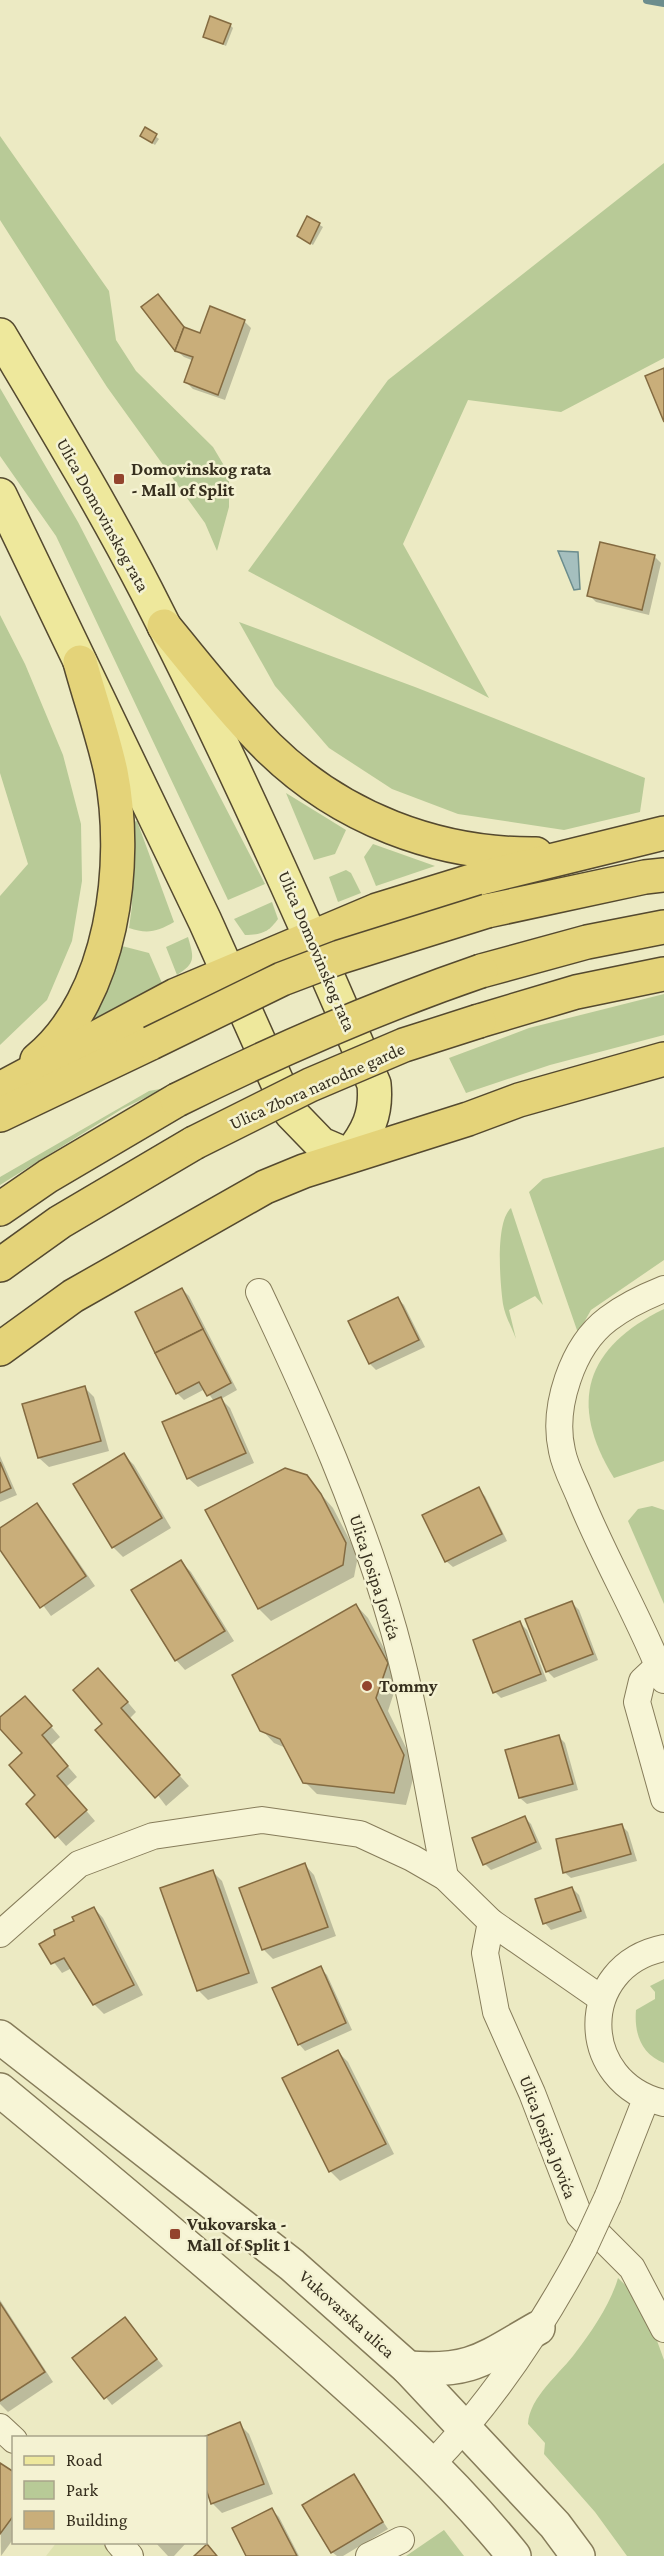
<svg xmlns="http://www.w3.org/2000/svg" width="664" height="2556" font-family="'Crimson Pro',serif">
	<style>
		.farmland { fill: #dee2b1 }
		.green { fill: #b8ca97 }
		.water { fill: #a5bfbe; stroke: #6c8d8d; stroke-width: 1.5 }
		.shadow { fill: #0003 }
		.lines { fill: none; stroke-linecap: round; stroke-linejoin: round }
		.stream { stroke: #6c8d8d; stroke-width: 8 }
		.building { fill: #c9ae7a; stroke: #846b41; stroke-width: 1.5 }
		.minor-casing { stroke: #867c5a; stroke-width: 28 }
		.tertiary-casing { stroke: #867c5a; stroke-width: 36 }
		.primary-casing { stroke: #54492f; stroke-width: 36 }
		.trunk-casing { stroke: #54492f; stroke-width: 36 }
		.minor { stroke: #f7f5d6; stroke-width: 26 }
		.tertiary { stroke: #f7f5d6; stroke-width: 33 }
		.primary { stroke: #eee89c; stroke-width: 33 }
		.trunk { stroke: #e4d379; stroke-width: 33 }
		.minor-bridge-casing { stroke: #867c5a; stroke-width: 28; stroke-linecap: butt }
		.trunk-bridge-casing { stroke: #54492f; stroke-width: 36; stroke-linecap: butt }
		.minor-bridge { stroke: #f7f5d6; stroke-width: 26 }
		.trunk-bridge { stroke: #e4d379; stroke-width: 33 }
		.poi-dot { fill: #93442d; stroke: #f4f2d2; stroke-width: 2 }
		.labels { text-anchor: middle; dominant-baseline: central; stroke-width: 5; stroke-linejoin: round; paint-order: stroke }
		.poi-label { font-size: 18px; font-weight: bold; fill: #362f1e; stroke: #f4f2d2; text-anchor: start }
		.street-label { font-size: 18px; fill: #362f1e; stroke: #f4f2d2 }
	</style>
	<rect width="100%" height="100%" fill="#eceac3"/>
	<path class="farmland" d="M57,2542L108,2543L114,2556H46Z"/>
	<g class="green">
		<path d="M0,136L109,291L116,340L136,371L213,447L229,474V507L217,551L205,523L107,387L0,220Z"/>
		<path d="M664,163V358L561,412L468,400L403,544L489,698L248,571L388,380Z"/>
		<path d="M0,388L78,522L265,884L228,900L56,536L0,456Z"/>
		<path d="M0,615L25,664L63,755L81,824L82,881L72,941L47,1000L0,1045V896L28,864L0,773Z"/>
		<path d="M239,622L415,687L645,778L640,812L564,830L458,814L392,789L329,748L275,686Z"/>
		<path d="M286,793L346,830L335,854L314,860Z"/>
		<path d="M137,821L174,922C157,932 147,934 129,928L132,906L129,823Z"/>
		<path d="M373,844L435,866L376,886L364,857Z"/>
		<path d="M346,870L351,873L361,893L338,902L329,877Z"/>
		<path d="M272,902L278,919C269,932 261,935 245,935L234,919Z"/>
		<path d="M188,937C194,958 196,963 177,975L166,947Z"/>
		<path d="M118,945L149,953L162,983L94,1019Z"/>
		<path d="M664,994V1035L550,1065L466,1093L449,1058L529,1028Z"/>
		<path d="M165,1088L122,1109L0,1185V1177L149,1091Z"/>
		<path d="M664,1147V1260L591,1310L578,1333L529,1192L543,1179Z"/>
		<path d="M511,1208L543,1305L535,1296L509,1310L516,1339C512,1328 505,1316 503,1304C500,1283 495,1222 511,1208Z"/>
		<path d="M664,1309V1461L614,1478C567,1402 586,1347 664,1309Z"/>
		<path d="M652,1506L664,1510V1604L628,1521L638,1509Z"/>
		<path d="M664,1979V2063C641,2054 634,2033 636,2010L655,1999V1992L650,1986Z"/>
		<path d="M618,2278L643,2302L664,2360V2556H627L595,2512L544,2454L545,2443L528,2424C529,2397 561,2373 576,2352C592,2331 611,2303 618,2278Z"/>
		<path d="M444,2530L464,2556H406Z"/>
	</g>
	<path class="water" d="M558,551L578,552L580,589L574,590Z"/>
	<g class="shadow">
		<path d="M230,25L233,28L226,46L205,36Z"/>
		<path d="M146,129L159,139L155,145L142,136Z"/>
		<path d="M308,218L323,227L313,245L299,236Z"/>
		<path d="M244,321L251,328L225,400L193,389L186,382L194,361L184,357L176,350L185,329L201,335Z"/>
		<path d="M655,557L661,563L649,615L596,602L589,595Z"/>
		<path d="M182,1289L189,1296L237,1390L221,1399L230,1408L254,1463L198,1487L188,1478L214,1401L205,1389L184,1400L177,1393Z"/>
		<path d="M398,1299L404,1305L425,1347L376,1370L370,1364Z"/>
		<path d="M85,1388L94,1397L109,1451L49,1467L39,1458Z"/>
		<path d="M124,1455L134,1465L171,1528L123,1557L113,1547Z"/>
		<path d="M0,1456L17,1495L0,1502Z"/>
		<path d="M306,1477L333,1508L358,1556L354,1577L271,1621L259,1609L207,1510Z"/>
		<path d="M478,1489L485,1496L507,1541L453,1567L446,1561Z"/>
		<path d="M36,1505L46,1515L95,1586L51,1616L0,1547V1530Z"/>
		<path d="M181,1562L191,1572L234,1641L185,1670L176,1660Z"/>
		<path d="M572,1603L579,1610L598,1660L554,1678L547,1671Z"/>
		<path d="M356,1605L368,1618L399,1677L388,1711L416,1768L406,1805L317,1794L305,1782L286,1748L274,1743L262,1730Z"/>
		<path d="M520,1623L527,1630L547,1681L501,1698L495,1692Z"/>
		<path d="M108,1679L136,1712L129,1719L189,1786L166,1806L104,1724Z"/>
		<path d="M34,1707L60,1737L50,1746L77,1777L66,1787L95,1821L66,1846L28,1804L38,1795L24,1754L0,1727V1719Z"/>
		<path d="M559,1737L565,1743L578,1790L527,1804L520,1798Z"/>
		<path d="M524,1817L531,1824L542,1849L491,1870L485,1864Z"/>
		<path d="M621,1825L628,1832L637,1861L571,1878L564,1872Z"/>
		<path d="M305,1865L314,1875L336,1936L273,1959L264,1950L241,1888Z"/>
		<path d="M212,1871L222,1881L258,1983L208,2000L198,1990Z"/>
		<path d="M572,1888L579,1895L587,1918L551,1930L545,1923Z"/>
		<path d="M94,1908L103,1918L143,1995L104,2014L94,2004L72,1968L62,1973L41,1945Z"/>
		<path d="M320,1968L327,1975L352,2030L305,2051L299,2044Z"/>
		<path d="M338,2052L348,2062L394,2154L340,2181L330,2171Z"/>
		<path d="M0,2300L53,2382L8,2412L0,2404Z"/>
		<path d="M125,2319L163,2366L112,2405L75,2358Z"/>
		<path d="M239,2424L249,2434L273,2494L222,2513L213,2504L206,2485V2438Z"/>
		<path d="M0,2465L14,2474V2538L1,2556Z"/>
		<path d="M353,2476L388,2529L343,2556H337L332,2552Z"/>
		<path d="M272,2510L279,2517L299,2556H248Z"/>
		<path d="M155,2542H187L174,2556H168Z"/>
	</g>
	<g class="lines">
		<path class="stream" d="M647,0L664,3"/>
	</g>
	<g class="building">
		<path d="M210,16L231,24L223,44L203,37Z"/>
		<path d="M145,127L157,134L152,143L140,136Z"/>
		<path d="M307,216L320,223L310,244L297,236Z"/>
		<path d="M158,294L184,327L175,351L141,307Z"/>
		<path d="M210,306L245,320L218,395L184,382L193,357L175,351L184,327L200,333Z"/>
		<path d="M664,368V422L645,376Z"/>
		<path d="M600,542L655,555L642,610L587,596Z"/>
		<path d="M182,1288L203,1329L155,1353L135,1312Z"/>
		<path d="M398,1297L419,1340L369,1364L348,1321Z"/>
		<path d="M203,1329L231,1383L207,1396L199,1382L176,1394L155,1353Z"/>
		<path d="M85,1386L101,1441L38,1458L22,1404Z"/>
		<path d="M221,1397L246,1453L187,1479L162,1422Z"/>
		<path d="M124,1453L162,1518L112,1548L73,1484Z"/>
		<path d="M0,1462L11,1488L0,1493Z"/>
		<path d="M285,1468L307,1475L321,1494L346,1543L343,1565L258,1609L205,1510Z"/>
		<path d="M479,1487L502,1534L445,1562L422,1515Z"/>
		<path d="M37,1503L86,1576L40,1608L0,1550V1528Z"/>
		<path d="M181,1560L225,1631L175,1661L131,1590Z"/>
		<path d="M572,1601L593,1654L546,1672L525,1619Z"/>
		<path d="M356,1604L388,1663L376,1698L404,1755L394,1793L303,1783L280,1739L260,1731L232,1675Z"/>
		<path d="M520,1621L541,1674L493,1693L473,1640Z"/>
		<path d="M98,1668L128,1702L121,1708L180,1775L155,1798L95,1730L102,1724L73,1690Z"/>
		<path d="M25,1696L52,1726L42,1735L68,1766L57,1776L87,1810L55,1838L26,1804L35,1795L9,1765L22,1753L0,1729V1717Z"/>
		<path d="M559,1735L573,1784L519,1798L505,1750Z"/>
		<path d="M525,1816L536,1842L483,1865L472,1838Z"/>
		<path d="M622,1824L631,1854L563,1873L556,1839Z"/>
		<path d="M305,1863L328,1927L262,1950L239,1888Z"/>
		<path d="M213,1870L249,1973L197,1991L160,1888Z"/>
		<path d="M572,1887L581,1911L543,1924L535,1899Z"/>
		<path d="M94,1907L134,1985L93,2005L64,1958L51,1964L39,1944L55,1935L54,1930L74,1921L72,1917Z"/>
		<path d="M321,1966L346,2023L298,2045L272,1988Z"/>
		<path d="M338,2050L386,2144L329,2172L282,2078Z"/>
		<path d="M0,2303L45,2372L0,2401Z"/>
		<path d="M125,2317L157,2359L104,2399L72,2358Z"/>
		<path d="M240,2422L264,2484L211,2504L206,2489V2438H201Z"/>
		<path d="M0,2463L14,2472V2515L0,2534Z"/>
		<path d="M354,2474L383,2522L331,2553L302,2505Z"/>
		<path d="M272,2508L297,2556H246L232,2528Z"/>
		<path d="M207,2544L217,2556H194Z"/>
	</g>
	<g class="lines">
		<defs>
			<g id="minor">
				<path d="M664,1289C644,1297 625,1306 608,1319C572,1346 552,1408 562,1451C565,1467 574,1483 580,1498C605,1560 640,1618 664,1680"/>
				<path d="M259,1292C311,1402 361,1514 394,1631C416,1711 429,1795 445,1877"/>
				<path d="M658,1666L642,1681L637,1702L664,1799"/>
				<path d="M491,1922L485,1953L496,2012L532,2093L579,2215L632,2268L664,2329"/>
				<path d="M0,1934L79,1864L153,1836L262,1820L360,1834L412,1858L445,1877L491,1922L602,1999"/>
				<path d="M664,1948C576,1966 577,2083 664,2103"/>
				<path d="M608,2196L646,2099"/>
				<path d="M0,2427L14,2440"/>
				<path d="M431,2465C493,2401 542,2327 584,2248"/>
				<path d="M118,2542L130,2556"/>
				<path d="M369,2556L401,2540"/>
			</g>
			<g id="tertiary">
				<path d="M0,2037L292,2265L408,2368L555,2525L578,2556"/>
				<path d="M0,2090C98,2171 196,2253 291,2336C370,2405 449,2475 514,2556"/>
				<path d="M408,2368C472,2373 485,2358 538,2328"/>
			</g>
			<path id="primary" d="M0,335C50,419 101,503 146,590C229,752 303,917 374,1084C377,1114 368,1132 349,1156L321,1144L291,1113L205,921L0,495"/>
			<g id="trunk">
				<path d="M164,626C198,667 231,710 268,747C340,818 437,855 536,854"/>
				<path d="M487,911L645,877L664,875"/>
				<path d="M481,971L587,942L664,927"/>
				<path d="M479,1021L576,992L664,974"/>
				<path d="M37,1060C113,998 129,863 111,772C103,735 90,699 80,662"/>
				<path d="M0,1089L176,995L377,910L481,878L664,833"/>
				<path d="M0,1115L151,1043"/>
				<path d="M0,1209L48,1176L177,1100"/>
				<path d="M0,1265L60,1222L194,1143"/>
				<path d="M0,1349L73,1296L265,1187L304,1171L468,1119L519,1100L664,1059"/>
			</g>
		</defs>
		<use href="#minor" class="minor-casing"/>
		<use href="#tertiary" class="tertiary-casing"/>
		<use href="#primary" class="primary-casing"/>
		<use href="#trunk" class="trunk-casing"/>
		<use href="#minor" class="minor"/>
		<use href="#tertiary" class="tertiary"/>
		<use href="#primary" class="primary"/>
		<use href="#trunk" class="trunk"/>
		<defs>
			<path id="minor-bridge" d="M584,2248L608,2196"/>
			<g id="trunk-bridge">
				<path d="M151,1043L282,979L340,957L487,911"/>
				<path d="M177,1100C276,1051 376,1007 481,971"/>
				<path d="M194,1143L310,1085L404,1045L479,1021"/>
			</g>
		</defs>
		<use href="#minor-bridge" class="minor-bridge-casing"/>
		<use href="#trunk-bridge" class="trunk-bridge-casing"/>
		<use href="#minor-bridge" class="minor-bridge"/>
		<use href="#trunk-bridge" class="trunk-bridge"/>
	</g>
	<g class="poi-dot">
		<rect x="113" y="473" width="12" height="12" rx="3"/>
		<circle cx="367" cy="1686" r="6"/>
		<rect x="169" y="2228" width="12" height="12" rx="3"/>
	</g>
	<g class="labels">
		<g class="poi-label">
			<text x="131" y="469">Domovinskog rata<tspan x="131" dy="21">- Mall of Split</tspan></text>
			<text x="379" y="1686">Tommy</text>
			<text x="187" y="2224">Vukovarska -<tspan x="187" dy="21">Mall of Split 1</tspan></text>
		</g>
		<g class="street-label">
			<text transform="translate(103 515) rotate(61)">Ulica Domovinskog rata</text>
			<text transform="translate(317 951) rotate(67)">Ulica Domovinskog rata</text>
			<text transform="translate(317 1086) rotate(-24)">Ulica Zbora narodne garde</text>
			<text transform="translate(375 1577) rotate(72)">Ulica Josipa Jovića</text>
			<text transform="translate(548 2137) rotate(69)">Ulica Josipa Jovića</text>
			<text transform="translate(347 2314) rotate(42)">Vukovarska ulica</text>
		</g>
	</g>
	<rect x="12" y="2436" width="195" height="108" fill="#f4f2d2" stroke="#a8a48a" stroke-width="1.5"/>
	<rect x="24" y="2456" width="30" height="9" fill="#eee89c" stroke="#a8a48a" stroke-width="1.5"/>
	<text x="66" y="2466" font-size="18" fill="#362f1e">Road</text>
	<rect x="24" y="2481" width="30" height="18" fill="#b8ca97" stroke="#a8a48a" stroke-width="1.5"/>
	<text x="66" y="2496" font-size="18" fill="#362f1e">Park</text>
	<rect x="24" y="2511" width="30" height="18" fill="#c9ae7a" stroke="#a8a48a" stroke-width="1.5"/>
	<text x="66" y="2526" font-size="18" fill="#362f1e">Building</text>
</svg>
